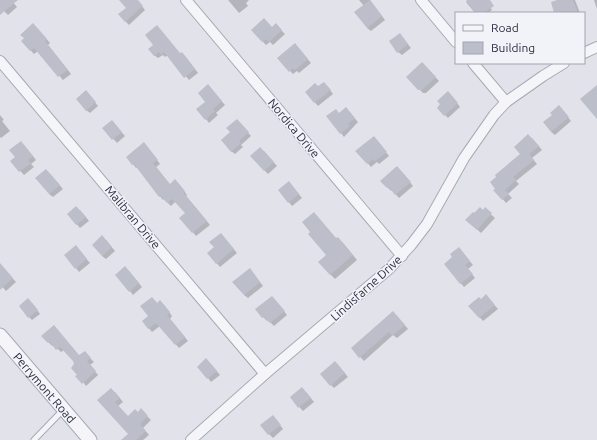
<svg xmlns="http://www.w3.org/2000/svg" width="597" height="440" font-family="Ubuntu,sans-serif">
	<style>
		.shadow { fill: #0003 }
		.building { fill: #bcbeca }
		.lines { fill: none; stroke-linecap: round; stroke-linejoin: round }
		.service-casing { stroke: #a7a9b4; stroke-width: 7 }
		.minor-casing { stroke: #a7a9b4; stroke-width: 12 }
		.tertiary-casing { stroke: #a7a9b4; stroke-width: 15 }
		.service { stroke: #f5f5f9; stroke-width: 5 }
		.minor { stroke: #f5f5f9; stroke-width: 10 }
		.tertiary { stroke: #f5f5f9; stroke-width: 13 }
		.labels { text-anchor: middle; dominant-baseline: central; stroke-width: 3; stroke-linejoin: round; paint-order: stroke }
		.street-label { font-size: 12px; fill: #2a2e42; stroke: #f2f3f8 }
	</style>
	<rect width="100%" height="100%" fill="#e2e3ea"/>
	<g class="shadow">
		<path d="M0,0H11L17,7L8,15L0,7Z"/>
		<path d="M128,0H137L145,10L129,25L125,21Z"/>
		<path d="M228,0H249L246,3L248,6L239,13Z"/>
		<path d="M359,0H370L385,20L371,31L367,28L364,6Z"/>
		<path d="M469,0H485L492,10L488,13H475L466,2Z"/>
		<path d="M560,0H575L580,13H555Z"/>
		<path d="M594,0H597V9Z"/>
		<path d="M276,25L285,34L273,45L270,42L266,45L252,30L272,28Z"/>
		<path d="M37,28L50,43L48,45L71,74L63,80L38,51L34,54L22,41Z"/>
		<path d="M403,38L411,48L402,55L398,52Z"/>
		<path d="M154,45L185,56L198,73L189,80L168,55L165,57L163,55L158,58L154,55Z"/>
		<path d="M298,48L311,63L299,73L297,71L293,74L290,71Z"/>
		<path d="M422,63L439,81L426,93H423L407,77Z"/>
		<path d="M327,86L333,94L318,106L306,92Z"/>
		<path d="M211,89L225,105L216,113L218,115L209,123L206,119L207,102Z"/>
		<path d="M89,95L98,106L90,113L86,110Z"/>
		<path d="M452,96L460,107L448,118L438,108Z"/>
		<path d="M562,110L571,121L555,135L551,132Z"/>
		<path d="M349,112L358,122L344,137L341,133L339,114Z"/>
		<path d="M0,115L4,120L2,121L10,131L1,138L0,137Z"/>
		<path d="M240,123L251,136L241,145L243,147L235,154L231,151Z"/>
		<path d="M115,125L125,136L117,143L104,128Z"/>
		<path d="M532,138L542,150L532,158L537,164L516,181L519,184L508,194L512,198L506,203L495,190Z"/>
		<path d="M377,141L389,156L379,164L377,162L371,167L366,161Z"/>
		<path d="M24,145L36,160L31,164L34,167L24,175L11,161L16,157Z"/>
		<path d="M147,147L160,164L156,167L170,185L179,184L187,195L186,196L210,225L196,236L181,218L187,213L176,201L171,206L164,199L163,200L137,167L136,168L133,164Z"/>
		<path d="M264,151L277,166L268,174L251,156Z"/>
		<path d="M401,171L413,186L399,198L392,190L391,191L382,181Z"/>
		<path d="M50,174L63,189L53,197L49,194Z"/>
		<path d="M292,186L302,198L292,206L279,190Z"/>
		<path d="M485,209L495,218L481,233L470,223L475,215Z"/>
		<path d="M80,210L89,221L80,228L68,214Z"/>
		<path d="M221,234L237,253L220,267L208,253L215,248Z"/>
		<path d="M337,239L343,243L357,260L335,279L330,274L327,255Z"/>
		<path d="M106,240L115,251L106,259L102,256Z"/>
		<path d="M79,250L90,263L79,272L76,268Z"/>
		<path d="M462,252L473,265L468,269L475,278L464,287L445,264Z"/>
		<path d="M0,268L5,270L16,282L6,291L0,284Z"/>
		<path d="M129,271L142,287L133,295L130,291Z"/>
		<path d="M253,273L263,286L248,298L244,295Z"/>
		<path d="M152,298L158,304L164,305L172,316L170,319L188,341L179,348L160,326L152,332L143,321L149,317Z"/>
		<path d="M489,299L498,309L483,321L470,306L481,300Z"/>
		<path d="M275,300L287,315L274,326L268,320L267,321L263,317Z"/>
		<path d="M32,303L40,314L32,320L29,317Z"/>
		<path d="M397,316L408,329L397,338L393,335L364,361L352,348Z"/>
		<path d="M43,336L80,356H88L94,362L90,365L98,375L86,386L78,375L74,361L64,350L61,352L54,345L52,346Z"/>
		<path d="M210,363L220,375L211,382L208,378Z"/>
		<path d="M339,366L348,377L334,388L331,385Z"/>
		<path d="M115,392L123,402L118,406L128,418L138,413L141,410L151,420L143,428L149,435L143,440H131L129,434L98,400Z"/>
		<path d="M306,392L314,402L303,411L291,398Z"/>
		<path d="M276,420L283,429L273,438L261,426Z"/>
	</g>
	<g class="building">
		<path d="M0,0H18L0,15Z"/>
		<path d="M119,0H138L143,6L125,22L118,14L126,8Z"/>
		<path d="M370,0L382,16L367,28L354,12Z"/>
		<path d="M466,0H490L494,6L484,13H475Z"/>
		<path d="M557,0H573L578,13H554L551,2Z"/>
		<path d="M264,18L272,27L276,23L282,30L269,42L266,39L262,42L251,30Z"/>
		<path d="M33,23L47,39L45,41L68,70L58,77L34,48L30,51L21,41L24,38L20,35Z"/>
		<path d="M157,25L180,53L182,52L195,69L184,78L164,52L161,55L159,52L154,56L148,49L153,45L145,35Z"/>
		<path d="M400,33L408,44L397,53L389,41Z"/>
		<path d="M295,43L308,59L295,70L293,68L289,72L277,58Z"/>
		<path d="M422,62L436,77L422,90H418L406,77Z"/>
		<path d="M324,82L331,90L314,103L305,92L315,83L318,86Z"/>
		<path d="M208,84L222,101L213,109L215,111L205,120L196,109L205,102L198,93Z"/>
		<path d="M597,85V119L580,99Z"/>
		<path d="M86,90L96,102L86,111L76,99Z"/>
		<path d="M448,91L458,103L444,116L437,108L440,104L437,101Z"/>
		<path d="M559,105L569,117L551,132L543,122L552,115L550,113Z"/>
		<path d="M346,107L355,118L348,124L350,126L340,134L326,116L336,109L339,113Z"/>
		<path d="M237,119L249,132L239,141L241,143L231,152L221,140L230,132L226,128Z"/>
		<path d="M112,120L122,132L112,140L102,128Z"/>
		<path d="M528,134L539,146L529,154L534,160L513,177L516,180L505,190L509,194L502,200L493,190L495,189L490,182L496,177L495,175L520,154L514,147Z"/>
		<path d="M374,136L387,152L375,161L373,159L367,164L355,151Z"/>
		<path d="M21,141L33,156L28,160L31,163L19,172L10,161L15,157L9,150Z"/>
		<path d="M144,142L158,160L153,163L170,184L175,179L185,191L183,192L207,221L192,233L179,218L185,213L172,199L167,203L161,196L159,197L134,164L132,165L126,157Z"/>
		<path d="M260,147L274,162L264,171L250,156Z"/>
		<path d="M397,166L411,182L395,195L389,187L387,188L380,181Z"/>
		<path d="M46,169L60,185L49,194L35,178Z"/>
		<path d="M289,181L299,194L288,203L278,190Z"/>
		<path d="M76,206L86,217L76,225L67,214Z"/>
		<path d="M480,207L483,210L485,207L492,213L477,230L465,220L473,212L474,213Z"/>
		<path d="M314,212L336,238L338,237L353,255L330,275L318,262L326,255L308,234L310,232L302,222Z"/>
		<path d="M221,233L234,249L216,264L207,253L214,247L209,242Z"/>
		<path d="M102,235L112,247L102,256L92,245Z"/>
		<path d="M76,245L87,259L75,269L64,255Z"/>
		<path d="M459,247L470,261L465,265L473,274L460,284L444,264L452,257L450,254Z"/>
		<path d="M0,263L13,278L0,290Z"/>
		<path d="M125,266L139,283L129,292L115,275Z"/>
		<path d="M250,268L260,282L244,295L232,282Z"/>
		<path d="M486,294L495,305L479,318L468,306L479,297L481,299Z"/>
		<path d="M272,296L285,311L270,323L264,317L262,318L255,309Z"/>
		<path d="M152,297L157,303L160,300L170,312L167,315L185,337L175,345L156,323L148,329L142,321L148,316L140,306Z"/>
		<path d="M28,298L38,310L28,318L19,306Z"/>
		<path d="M393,311L405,325L392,336L389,332L359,358L351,348Z"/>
		<path d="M54,325L79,355L85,351L91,358L87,361L96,371L82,384L75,376L77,375L71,368L74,364L73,361L60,347L56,350L50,342L48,343L41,336Z"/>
		<path d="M206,358L217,371L207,379L197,367Z"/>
		<path d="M335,361L345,373L330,386L320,374Z"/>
		<path d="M302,387L311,398L298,408L290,397Z"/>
		<path d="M111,388L120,398L115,402L128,416L135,409L138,412L141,408L148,416L140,424L146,431L136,440H121L128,434L97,400Z"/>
		<path d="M273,415L281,425L268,435L260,425Z"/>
	</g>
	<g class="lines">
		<defs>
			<path id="service" d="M34,440L63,410"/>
			<g id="minor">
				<path d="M186,0L402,256"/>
				<path d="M421,0L456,42"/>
				<path d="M584,53L597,47"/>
				<path d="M0,61L265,374"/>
				<path d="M473,63L506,102"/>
				<path d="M191,440L265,374L389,269L411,245L427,224L464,158L494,115L506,102L543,76L564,63"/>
			</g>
			<g id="tertiary">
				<path id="s1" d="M0,335L90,440"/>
			</g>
		</defs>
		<use href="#service" class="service-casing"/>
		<use href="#minor" class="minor-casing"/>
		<use href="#tertiary" class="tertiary-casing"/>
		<use href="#service" class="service"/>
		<use href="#minor" class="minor"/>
		<use href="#tertiary" class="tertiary"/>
	</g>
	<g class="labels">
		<g class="street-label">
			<text transform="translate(294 128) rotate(50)">Nordica Drive</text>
			<text transform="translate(133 217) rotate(50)">Malibran Drive</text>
			<text transform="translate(366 288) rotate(-42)">Lindisfarne Drive</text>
			<text stroke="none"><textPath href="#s1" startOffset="69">Perrymont Road</textPath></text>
		</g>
	</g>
	<rect x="455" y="12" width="130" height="52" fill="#f2f3f8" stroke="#a2a4af"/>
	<rect x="463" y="25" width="20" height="6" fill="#f5f5f9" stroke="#a2a4af"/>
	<text x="491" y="32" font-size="12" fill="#2a2e42">Road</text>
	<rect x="463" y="42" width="20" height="12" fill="#bcbeca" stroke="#a2a4af"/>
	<text x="491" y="52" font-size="12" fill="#2a2e42">Building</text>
</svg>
